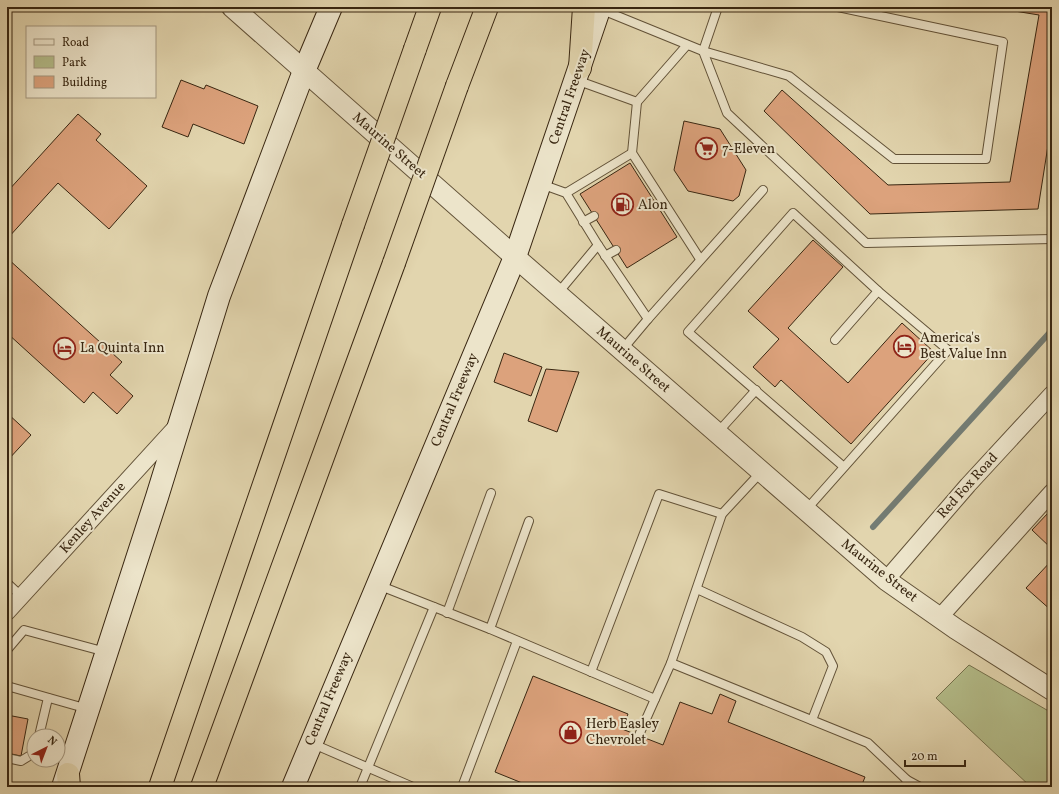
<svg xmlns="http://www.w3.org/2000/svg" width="1059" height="794" font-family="Vollkorn,serif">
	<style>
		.green { fill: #b4bd8a; stroke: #76724e }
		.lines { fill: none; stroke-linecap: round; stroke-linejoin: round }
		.stream { stroke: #737c74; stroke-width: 6 }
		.building { fill: #dca27c; stroke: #382611 }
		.service-casing { stroke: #625238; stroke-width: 10 }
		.minor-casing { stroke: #625238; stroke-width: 18 }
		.tertiary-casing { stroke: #625238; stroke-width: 22 }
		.secondary-casing { stroke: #382611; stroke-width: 24 }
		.motorway-casing { stroke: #382611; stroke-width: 24 }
		.service { stroke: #ece4ca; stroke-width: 8 }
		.minor { stroke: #ece4ca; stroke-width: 16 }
		.tertiary { stroke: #ece4ca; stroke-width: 20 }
		.secondary { stroke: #ece4ca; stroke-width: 22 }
		.motorway { stroke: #e2d5ae; stroke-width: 22 }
		.motorway-bridge-casing { stroke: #382611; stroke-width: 24; stroke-linecap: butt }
		.motorway-bridge { stroke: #e2d5ae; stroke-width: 22 }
		.labels { text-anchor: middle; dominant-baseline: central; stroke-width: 4; stroke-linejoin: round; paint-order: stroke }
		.street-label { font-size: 14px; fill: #382611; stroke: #ece4ca }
		.poi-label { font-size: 14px; fill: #382611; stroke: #ece4ca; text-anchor: start }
	</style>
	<rect width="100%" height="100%" fill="#e2d5ae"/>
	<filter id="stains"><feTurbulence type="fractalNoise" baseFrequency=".005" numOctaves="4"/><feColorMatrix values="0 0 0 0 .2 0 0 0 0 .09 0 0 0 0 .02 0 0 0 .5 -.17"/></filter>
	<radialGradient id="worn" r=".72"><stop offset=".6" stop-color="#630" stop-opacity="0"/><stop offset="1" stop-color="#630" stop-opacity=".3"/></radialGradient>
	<path class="green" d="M969,665L1052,713V787H1031L936,698Z"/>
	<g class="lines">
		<path class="stream" d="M873,527L1052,330"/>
	</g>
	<g class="building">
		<path d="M990,7H1052V120L1038,209L870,214L764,111L782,90L888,185L1010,182L1039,15Z"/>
		<path d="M181,80L204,89L206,85L258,106L244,144L193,124L188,137L162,127Z"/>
		<path d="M78,114L101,134L96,140L147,186L109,229L58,183L7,239V192Z"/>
		<path d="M684,121L720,129L746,170L739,196L733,201L688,191L674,170Z"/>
		<path d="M630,163L677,237L627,268L580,194Z"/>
		<path d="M813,240L843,267L788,328L848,383L902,323L934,352L851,444L781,380L775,387L753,367L779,339L748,311Z"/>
		<path d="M7,258L122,362L110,375L133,396L117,414L93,392L84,403L7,333Z"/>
		<path d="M504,353L542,367L531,396L494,382Z"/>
		<path d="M546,369L579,372L557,432L528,421Z"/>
		<path d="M7,413L31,435L7,461Z"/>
		<path d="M1048,513L1052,516V549L1032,530Z"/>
		<path d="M1052,560V611L1026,588Z"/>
		<path d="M533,676L628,714L622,729L663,745L680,702L712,714L720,694L736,701L728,722L865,777L861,787H532L495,772Z"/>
		<path d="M7,715L28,719L21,756L7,753Z"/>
	</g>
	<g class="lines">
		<defs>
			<g id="service">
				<path d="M718,7L703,51L789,76L894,159H986L1003,42L838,7"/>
				<path d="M600,9L703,51L727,113L866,243L1052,239"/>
				<path d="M576,80L637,102L687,45"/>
				<path d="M637,102L632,153L700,259"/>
				<path d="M541,184L566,193L598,245L648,319L622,350"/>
				<path d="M566,193L632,153"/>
				<path d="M583,222L594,216"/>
				<path d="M605,256L616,250"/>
				<path d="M558,293L598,245"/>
				<path d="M648,319L763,190"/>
				<path d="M835,340L878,291"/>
				<path d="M718,432L756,390"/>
				<path d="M806,510L948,350L878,291L793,213L688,332L844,467"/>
				<path d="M7,583L21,596"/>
				<path d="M378,585L490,629L655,699L671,663L722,514L762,471"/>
				<path d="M697,589L802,637L826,652L833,666L812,720"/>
				<path d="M447,613L491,493"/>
				<path d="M490,629L529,521"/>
				<path d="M7,650L24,630L106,652"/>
				<path d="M671,663L868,743L907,780L905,787"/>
				<path d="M591,672L659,494L722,514"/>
				<path d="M7,686L88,709"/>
				<path d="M639,735L655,699"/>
				<path d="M39,736L48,698"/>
				<path d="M311,743L413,787"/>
				<path d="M7,758L21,761L34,753"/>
				<path d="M907,780L920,787"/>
				<path d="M360,787L434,607"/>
				<path d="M462,787L517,641"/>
			</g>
			<g id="minor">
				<path d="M886,580L968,485L1052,394"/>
				<path d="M7,612L177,426"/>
				<path d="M940,617L1052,492"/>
			</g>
			<path id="tertiary" d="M232,7L515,257L886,580L956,629L1052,690"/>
			<g id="secondary">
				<path d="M63,787L157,497L219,296L304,71L331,7"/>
				<path d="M293,787L515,257L600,7"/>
			</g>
			<g id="motorway">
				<path d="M415,49L430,7"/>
				<path d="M580,68L584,7"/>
				<path d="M457,86L487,7"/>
				<path d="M68,774L69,787"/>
				<path d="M160,787L353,225"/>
				<path d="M202,787L394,263"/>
			</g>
		</defs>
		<use href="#service" class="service-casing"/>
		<use href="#minor" class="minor-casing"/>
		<use href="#tertiary" class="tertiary-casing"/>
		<use href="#secondary" class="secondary-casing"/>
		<use href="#motorway" class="motorway-casing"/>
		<use href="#service" class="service"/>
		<use href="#minor" class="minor"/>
		<use href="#tertiary" class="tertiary"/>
		<use href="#secondary" class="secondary"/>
		<use href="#motorway" class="motorway"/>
		<defs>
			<g id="motorway-bridge">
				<path d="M353,225L415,49"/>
				<path d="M394,263L457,86"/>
			</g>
		</defs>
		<use href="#motorway-bridge" class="motorway-bridge-casing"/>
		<use href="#motorway-bridge" class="motorway-bridge"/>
	</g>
	<defs>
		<symbol id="supermarket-ring" viewBox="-11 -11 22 22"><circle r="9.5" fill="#ece4ca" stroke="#8f2418" stroke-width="1.5"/><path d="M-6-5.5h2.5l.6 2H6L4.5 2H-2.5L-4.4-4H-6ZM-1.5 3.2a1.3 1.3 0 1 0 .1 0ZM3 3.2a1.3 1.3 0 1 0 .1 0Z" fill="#8f2418"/></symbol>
		<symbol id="fuel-ring" viewBox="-11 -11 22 22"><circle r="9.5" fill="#ece4ca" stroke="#8f2418" stroke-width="1.5"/><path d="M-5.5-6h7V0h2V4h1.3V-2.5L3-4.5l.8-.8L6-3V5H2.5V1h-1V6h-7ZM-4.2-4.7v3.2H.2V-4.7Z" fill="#8f2418"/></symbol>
		<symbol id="hotel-ring" viewBox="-11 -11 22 22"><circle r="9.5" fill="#ece4ca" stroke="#8f2418" stroke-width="1.5"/><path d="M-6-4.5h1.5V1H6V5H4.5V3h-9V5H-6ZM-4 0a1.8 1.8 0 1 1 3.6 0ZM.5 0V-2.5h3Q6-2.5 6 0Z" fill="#8f2418"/></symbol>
		<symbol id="shop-ring" viewBox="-11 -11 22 22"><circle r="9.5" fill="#ece4ca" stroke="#8f2418" stroke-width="1.5"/><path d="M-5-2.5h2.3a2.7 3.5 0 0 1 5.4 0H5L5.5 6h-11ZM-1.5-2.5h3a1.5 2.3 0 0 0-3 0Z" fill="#8f2418"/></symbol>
	</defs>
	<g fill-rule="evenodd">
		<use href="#supermarket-ring" x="694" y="136" width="25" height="25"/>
		<use href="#fuel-ring" x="610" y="192" width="25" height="25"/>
		<use href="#hotel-ring" x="892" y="334" width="25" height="25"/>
		<use href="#hotel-ring" x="52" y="336" width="25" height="25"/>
		<use href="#shop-ring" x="558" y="720" width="25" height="25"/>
	</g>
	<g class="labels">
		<g class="street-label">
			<text transform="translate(570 97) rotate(-71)">Central Freeway</text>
			<text transform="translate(389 146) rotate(41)">Maurine Street</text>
			<text transform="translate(633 360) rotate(41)">Maurine Street</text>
			<text transform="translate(455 400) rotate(-67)">Central Freeway</text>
			<text transform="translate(968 486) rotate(-48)">Red Fox Road</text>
			<text transform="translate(93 518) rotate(-48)">Kenley Avenue</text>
			<text transform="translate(879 571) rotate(38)">Maurine Street</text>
			<text transform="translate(329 699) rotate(-67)">Central Freeway</text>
		</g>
		<g class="poi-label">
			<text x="722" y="149">7-Eleven</text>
			<text x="638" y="205">Alon</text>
			<text x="920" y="338">America's<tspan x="920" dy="16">Best Value Inn</tspan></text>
			<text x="80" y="348">La Quinta Inn</text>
			<text x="586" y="724">Herb Easley<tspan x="586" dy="16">Chevrolet</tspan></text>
		</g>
	</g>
	<rect width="1059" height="794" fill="none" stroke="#e2d5ae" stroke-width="24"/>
	<rect x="8" y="8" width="1043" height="778" fill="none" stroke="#382611" stroke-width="2"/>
	<rect x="12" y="12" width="1035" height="770" fill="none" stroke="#382611"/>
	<rect x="26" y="26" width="130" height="72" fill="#ece4ca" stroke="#a49880"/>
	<rect x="34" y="39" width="20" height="6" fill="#ece4ca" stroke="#a49880"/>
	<text x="62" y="46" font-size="12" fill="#382611">Road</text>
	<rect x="34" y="56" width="20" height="12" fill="#b4bd8a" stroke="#a49880"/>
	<text x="62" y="66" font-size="12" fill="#382611">Park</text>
	<rect x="34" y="76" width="20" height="12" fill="#dca27c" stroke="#a49880"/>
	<text x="62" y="86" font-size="12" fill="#382611">Building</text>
	<g transform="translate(46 748) rotate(42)"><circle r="19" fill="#ece4ca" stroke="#a49880"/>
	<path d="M0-3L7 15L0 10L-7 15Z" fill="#8f2418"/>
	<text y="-6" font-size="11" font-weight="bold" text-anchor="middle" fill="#382611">N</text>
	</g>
	<path d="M905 760v6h60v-6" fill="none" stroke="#382611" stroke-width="2"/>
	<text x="911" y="760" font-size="12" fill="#382611" stroke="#ece4ca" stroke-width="3" paint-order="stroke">20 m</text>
	<rect width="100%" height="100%" filter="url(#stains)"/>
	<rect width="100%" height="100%" fill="url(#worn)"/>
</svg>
